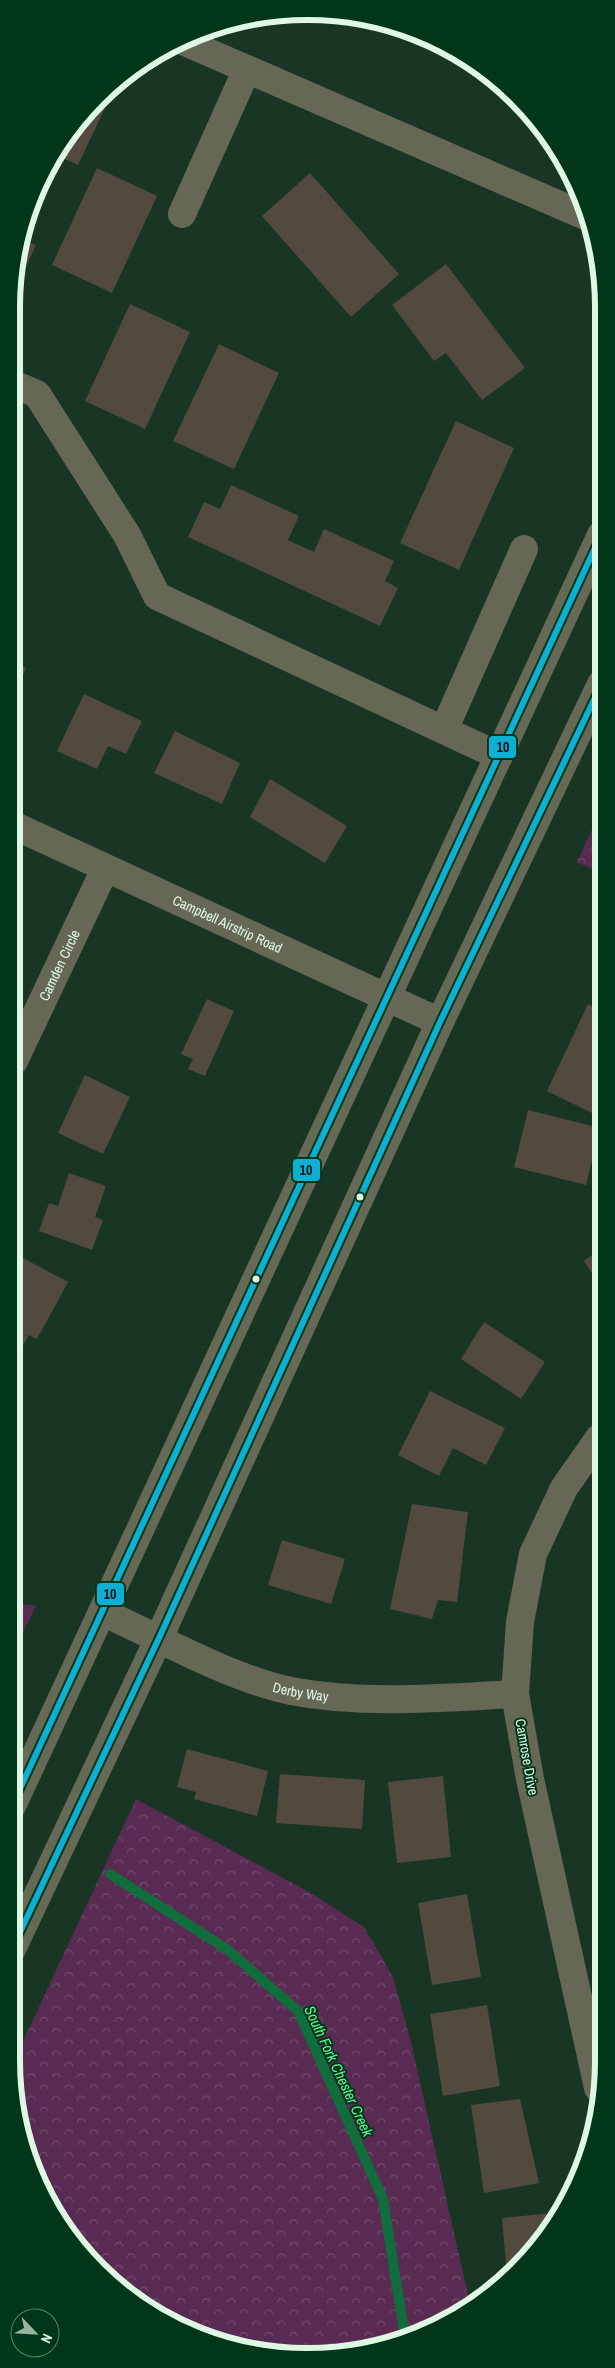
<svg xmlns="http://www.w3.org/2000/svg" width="615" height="2368" font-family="'Archivo Narrow',sans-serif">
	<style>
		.forest { fill: url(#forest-crowns) }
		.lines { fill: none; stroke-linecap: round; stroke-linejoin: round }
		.stream { stroke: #106e3c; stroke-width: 10 }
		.building { fill: #524a3e }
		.path { stroke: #5f695b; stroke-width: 3; stroke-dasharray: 2.5 4; stroke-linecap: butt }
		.minor { stroke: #676756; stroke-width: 28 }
		.secondary { stroke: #656955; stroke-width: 28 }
		.bus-1-casing { stroke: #003719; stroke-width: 10 }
		.bus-1 { stroke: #0dafd3; stroke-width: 6 }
		.bus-dot { fill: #def8e4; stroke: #003719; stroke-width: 2 }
		.labels { text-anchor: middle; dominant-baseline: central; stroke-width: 4; stroke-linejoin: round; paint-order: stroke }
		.street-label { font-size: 14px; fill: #def8e4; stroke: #003719 }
		.water-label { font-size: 15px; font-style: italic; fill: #60f499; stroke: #003719 }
		.rim { fill: none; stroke: #def8e4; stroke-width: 6 }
		.line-badge { stroke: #003719; stroke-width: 2 }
		.pale-badge-label { font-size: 14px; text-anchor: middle; font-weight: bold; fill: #111 }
	</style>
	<defs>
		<pattern id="forest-crowns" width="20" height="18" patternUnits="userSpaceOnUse" patternTransform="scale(1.25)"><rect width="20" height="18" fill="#592b53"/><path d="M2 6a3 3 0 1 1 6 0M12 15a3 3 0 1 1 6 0" fill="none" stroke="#704a6c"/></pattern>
	</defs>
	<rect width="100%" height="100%" fill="#193625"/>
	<g class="forest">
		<path d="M600,812V873L577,862Z"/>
		<path d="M21,1549L13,1603L36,1606L13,1653V1560Z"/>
		<path d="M136,1799L309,1892L364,1927L393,1977L410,2038L470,2304L384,2347L288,2356L176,2326L85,2256L34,2174L12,2065Z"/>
	</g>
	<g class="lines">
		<path class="stream" d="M110,1874L228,1950L298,2011L383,2199L405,2337"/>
	</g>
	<g class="building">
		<path d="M99,105L105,108L78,165L56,155L61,143Z"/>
		<path d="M97,168L157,196L112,293L52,265Z"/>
		<path d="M310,173L399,274L351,317L262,216Z"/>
		<path d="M22,239L36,245L17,286V250Z"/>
		<path d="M446,264L525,368L482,400L446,353L434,361L392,305Z"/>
		<path d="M130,304L190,332L145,429L85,401Z"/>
		<path d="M219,344L279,373L234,469L173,441Z"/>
		<path d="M456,421L514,448L459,570L400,543Z"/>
		<path d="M231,485L299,516L288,540L314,552L324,529L394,561L385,581L398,588L380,626L188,537L204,502L220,509Z"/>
		<path d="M16,663L26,668L16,691Z"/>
		<path d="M84,694L142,721L126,754L108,746L97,769L57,751Z"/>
		<path d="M175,731L240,763L222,804L154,773Z"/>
		<path d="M270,779L347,826L325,863L250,817Z"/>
		<path d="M207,999L234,1011L205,1076L188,1069L193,1059L181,1054Z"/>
		<path d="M588,1004L600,1010V1102L594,1114L547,1091Z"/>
		<path d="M85,1075L130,1097L103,1154L58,1133Z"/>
		<path d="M528,1110L600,1128L586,1185L514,1167Z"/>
		<path d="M69,1173L106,1186L95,1217L103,1220L92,1250L39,1231L49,1203L58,1206Z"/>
		<path d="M600,1249V1286L584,1261Z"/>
		<path d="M21,1257L68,1282L37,1339L29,1335L15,1359L13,1358L14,1271Z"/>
		<path d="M484,1322L545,1362L521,1399L461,1359Z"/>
		<path d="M430,1391L505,1428L486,1465L453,1448L439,1476L398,1455Z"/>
		<path d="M13,1393L21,1395L14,1421H13Z"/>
		<path d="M412,1504L468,1512L457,1602L438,1600L432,1619L390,1609Z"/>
		<path d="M282,1540L345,1559L331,1604L268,1585Z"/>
		<path d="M187,1749L268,1771L257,1816L194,1799L196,1792L177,1787Z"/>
		<path d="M280,1774L365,1780L362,1829L276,1823Z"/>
		<path d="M443,1776L451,1857L397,1863L388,1782Z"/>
		<path d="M467,1894L481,1977L432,1985L418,1903Z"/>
		<path d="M487,2005L500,2086L443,2096L430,2014Z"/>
		<path d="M520,2099L539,2183L484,2193L471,2105Z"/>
		<path d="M551,2213L553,2226L507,2275L502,2218Z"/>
	</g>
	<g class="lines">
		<path class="path" d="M597,505L601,497"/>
		<g class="minor">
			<path d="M187,43L585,216"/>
			<path d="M182,214L247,69"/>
			<path d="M16,385L37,394L127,535L157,596L499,756"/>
			<path d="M444,730L524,549"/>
			<path id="s1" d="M15,826L440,1022"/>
			<path id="s2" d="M14,1061L105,869"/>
			<path id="s3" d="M102,1612C160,1638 229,1678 291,1691C365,1705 441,1698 515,1694"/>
			<path d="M598,2088L530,1779L515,1694L520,1622L533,1554L564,1488L599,1438"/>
		</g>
		<g class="secondary">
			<path d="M12,1806L601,535"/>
			<path d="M12,1949L159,1638L440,1022L601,684"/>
		</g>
		<defs>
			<g id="bus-1">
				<path d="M12,1806L601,535"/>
				<path d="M12,1949L159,1638L440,1022L601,685"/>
			</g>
		</defs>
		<use href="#bus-1" class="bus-1-casing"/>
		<use href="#bus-1" class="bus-1"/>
	</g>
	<g class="bus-dot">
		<circle cx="360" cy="1197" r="4.5"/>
		<circle cx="256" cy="1279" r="4.5"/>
	</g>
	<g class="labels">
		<g class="street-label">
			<text stroke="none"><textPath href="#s1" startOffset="234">Campbell Airstrip Road</textPath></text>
			<text stroke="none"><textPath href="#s2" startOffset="106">Camden Circle</textPath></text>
			<text stroke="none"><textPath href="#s3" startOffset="215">Derby Way</textPath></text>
			<text transform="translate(527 1757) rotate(80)">Camrose Drive</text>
		</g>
		<g class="water-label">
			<text transform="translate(339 2071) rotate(65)">South Fork Chester Creek</text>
		</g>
	</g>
	<path d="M0 0H615V2368H0ZM307 20H308A287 287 0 0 1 595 307V2061A287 287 0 0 1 308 2348H307A287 287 0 0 1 20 2061V307A287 287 0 0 1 307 20Z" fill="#003719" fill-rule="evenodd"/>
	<path class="rim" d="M307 20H308A287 287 0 0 1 595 307V2061A287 287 0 0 1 308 2348H307A287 287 0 0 1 20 2061V307A287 287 0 0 1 307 20Z"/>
	<g class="line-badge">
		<rect x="488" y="735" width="29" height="24" rx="5" fill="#0dafd3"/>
		<rect x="292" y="1158" width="29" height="24" rx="5" fill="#0dafd3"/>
		<rect x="96" y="1582" width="29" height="24" rx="5" fill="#0dafd3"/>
	</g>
	<g class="pale-badge-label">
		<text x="503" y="752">10</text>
		<text x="306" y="1175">10</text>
		<text x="110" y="1599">10</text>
	</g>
	<g transform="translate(35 2333) rotate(115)"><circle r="24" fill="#003719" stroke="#59846a"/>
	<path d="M0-4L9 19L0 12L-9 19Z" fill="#99b4a1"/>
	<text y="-8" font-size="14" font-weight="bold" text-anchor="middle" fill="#def8e4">N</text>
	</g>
</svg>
